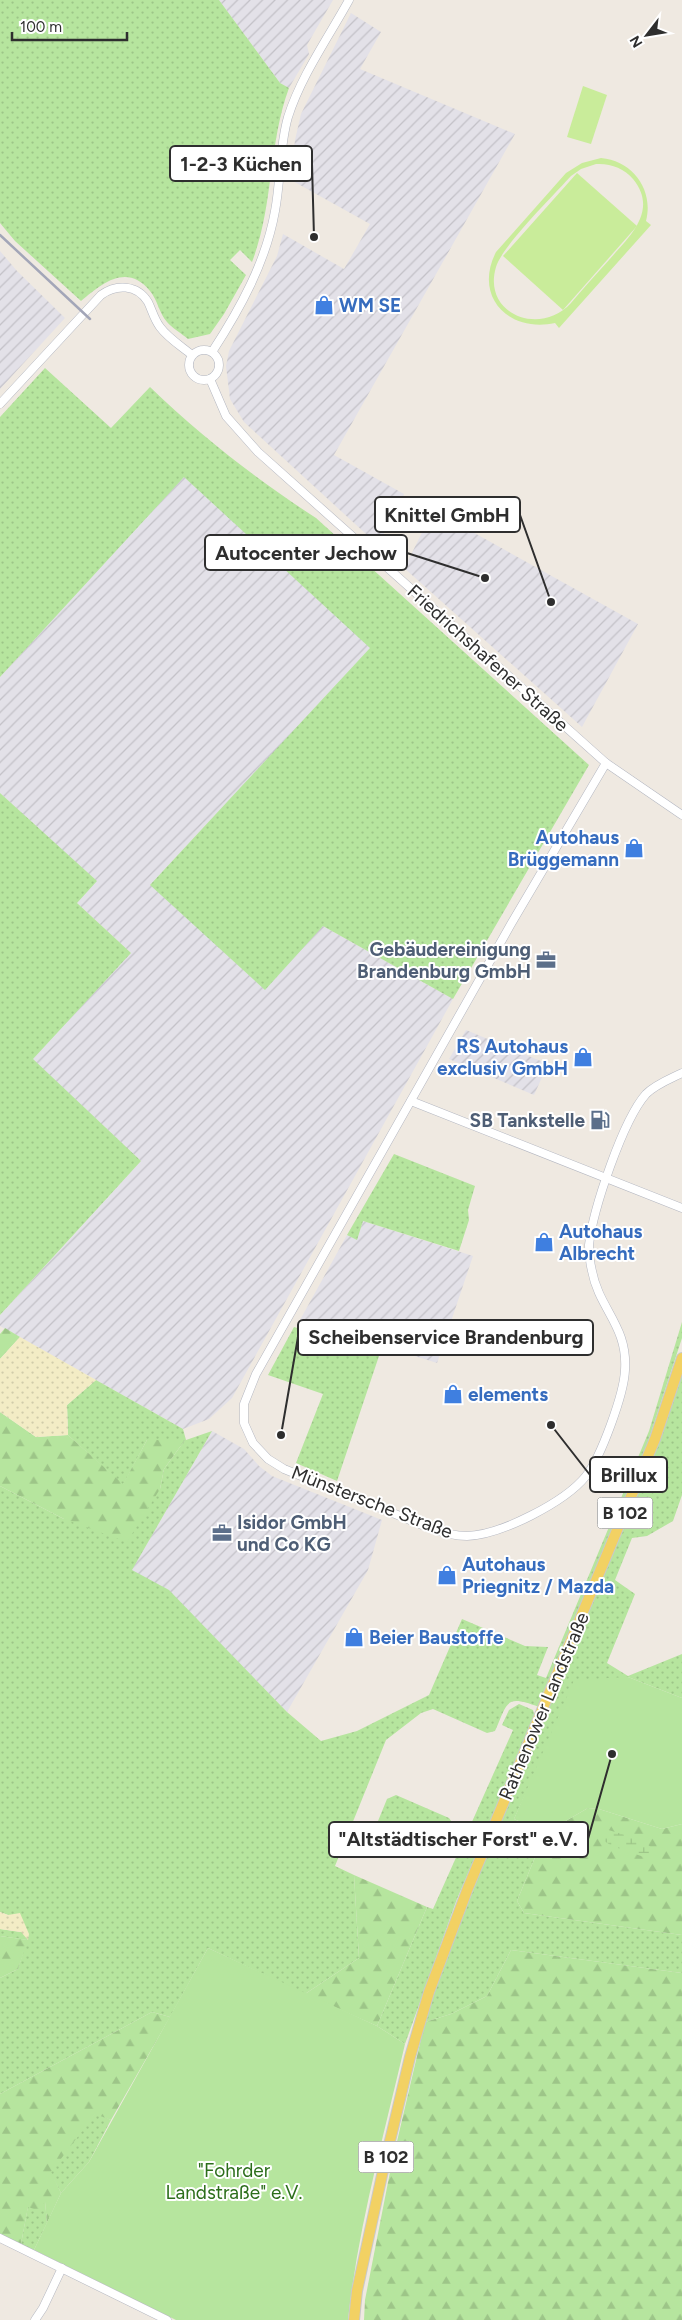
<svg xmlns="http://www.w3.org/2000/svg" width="682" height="2320" font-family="Figtree,sans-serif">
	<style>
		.industrial { fill: url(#industrial-furrows) }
		.grass { fill: url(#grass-dots) }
		.forest { fill: url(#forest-firs) }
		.wetland { fill: url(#wetland-marsh) }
		.sand { fill: url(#sand-dots) }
		.park { fill: #b6e59e }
		.pitch { fill: #c9ec9a; fill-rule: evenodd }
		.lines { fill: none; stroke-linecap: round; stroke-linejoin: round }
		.minor-casing { stroke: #b4b7c1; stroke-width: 9 }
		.major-casing { stroke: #c9c9c9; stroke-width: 12 }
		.minor { stroke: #fff; stroke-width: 8 }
		.major { stroke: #f2d163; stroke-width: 10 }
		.rail { stroke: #a3a6b8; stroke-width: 2.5 }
		.labels { text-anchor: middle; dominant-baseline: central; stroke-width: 4; stroke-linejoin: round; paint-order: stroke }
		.shield { fill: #fff; stroke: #6d6d6d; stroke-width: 1 }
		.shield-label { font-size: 18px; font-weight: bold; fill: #2e2e2e }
		.shop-label { font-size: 19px; font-weight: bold; fill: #366cbe; stroke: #fff; text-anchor: start }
		.street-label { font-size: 19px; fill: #2e2e2e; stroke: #fff }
		.service-label { font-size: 19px; font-weight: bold; fill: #4e5e75; stroke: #fff; text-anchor: end }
		.park-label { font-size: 19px; fill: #2c6e1b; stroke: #fff }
		.leader { fill: none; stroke: #2e2e2e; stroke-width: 2 }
		.callout-dot { fill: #2e2e2e; stroke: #fff; stroke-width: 2 }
		.callout { fill: #fff; stroke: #2e2e2e; stroke-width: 2 }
		.callout-label { font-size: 20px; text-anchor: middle; font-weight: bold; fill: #2e2e2e }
	</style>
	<defs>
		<pattern id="industrial-furrows" width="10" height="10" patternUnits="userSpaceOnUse" patternTransform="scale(1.25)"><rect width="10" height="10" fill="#e3e1e8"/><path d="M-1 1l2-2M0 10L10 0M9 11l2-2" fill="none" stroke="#c3c1c7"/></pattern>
		<pattern id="grass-dots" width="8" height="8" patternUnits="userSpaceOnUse" patternTransform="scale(1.25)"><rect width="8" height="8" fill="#b6e59e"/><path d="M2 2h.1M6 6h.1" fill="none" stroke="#9dc588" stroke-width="1.8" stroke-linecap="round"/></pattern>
		<pattern id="forest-firs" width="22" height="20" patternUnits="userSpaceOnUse" patternTransform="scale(1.25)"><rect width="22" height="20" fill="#b6e59e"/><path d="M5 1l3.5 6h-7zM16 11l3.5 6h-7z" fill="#9dc588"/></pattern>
		<pattern id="wetland-marsh" width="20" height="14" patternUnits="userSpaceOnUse" patternTransform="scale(1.25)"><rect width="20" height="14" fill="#b6e59e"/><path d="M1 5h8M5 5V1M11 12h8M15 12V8" fill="none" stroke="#9dc588"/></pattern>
		<pattern id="sand-dots" width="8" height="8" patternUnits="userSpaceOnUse" patternTransform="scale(1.25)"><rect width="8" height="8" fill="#f3ecc5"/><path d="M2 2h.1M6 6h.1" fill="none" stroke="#d1cbaa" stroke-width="1.8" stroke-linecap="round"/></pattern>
	</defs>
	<rect width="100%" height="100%" fill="#efe9e1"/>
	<g class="industrial">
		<path d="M219,0H333L307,45L309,54L289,88L280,83Z"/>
		<path d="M351,13L381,32L360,69L515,134L334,455L404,494L378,545L244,422L230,399L226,366L229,351L277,256L283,234L344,269L370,224L291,180L295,140L301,114Z"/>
		<path d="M0,251L17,271L65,318L0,389Z"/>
		<path d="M184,476L371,648L150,885L323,926L453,999L232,1398L209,1419L183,1429L0,1326V1315L141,1161L32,1059L131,953L77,903L96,881L0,793V677Z"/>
		<path d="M433,510L638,624L582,727L403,567L407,563Z"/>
		<path d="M466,1030L548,1064L534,1095L449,1059Z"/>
		<path d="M363,1221L473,1256L437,1363L300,1320L347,1235L357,1239Z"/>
		<path d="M212,1431L244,1449L259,1466L272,1476L382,1520L368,1570L287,1712L169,1591L131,1571Z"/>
	</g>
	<g class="grass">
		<path d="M0,0H219L280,83L289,88C268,145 274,205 252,262L240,250L230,260L246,275L224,314L210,334L188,339C181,333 172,328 167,322C159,313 158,301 150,291C127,262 101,284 81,301L15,241L0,223Z"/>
		<path d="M45,368L111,428L150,387C201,436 257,480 316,518L589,765L453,999L323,926L265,990L150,885L370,648L184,477L0,677V417Z"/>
		<path d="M0,793L97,881L77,903L131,953L33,1059L141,1161L0,1315Z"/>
		<path d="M394,1154L475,1186L468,1210L469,1220L459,1251L363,1221L357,1240L347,1235Z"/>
		<path d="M682,1322V1338L645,1451L539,1707C505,1694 508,1702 495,1731L487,1733L433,1709L421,1713L386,1740L335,1866L354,1875L359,1958L305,1994L208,1948L170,2017L152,2012L0,2094V1978L18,1969L27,1940L0,1936V1929L21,1932L8,1915L0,1912V1486L64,1519L160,1489L164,1469L185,1440H147L123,1485L68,1435L67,1405L96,1380L183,1429L186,1440L212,1431L132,1570L169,1590L287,1712L321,1741L357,1731L429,1695L462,1619L525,1646L548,1647L537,1675L546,1678L649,1431Z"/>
		<path d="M294,1327L380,1353L337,1481L296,1463L323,1394L268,1375Z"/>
		<path d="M682,1373V1495L673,1521L647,1536L632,1538L615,1580L635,1594L607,1663L628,1676L682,1654V1698L628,1677L529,1786L514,1819L545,1833L517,1901L524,1913L682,1935V1973L511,1950L487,1996L451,2014L425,2022L433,1993L483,1865L603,1578Z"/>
		<path d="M519,1704L533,1710L535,1717L457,1899L405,2044L377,2026L427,1907L433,1909L513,1730L502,1725L509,1710Z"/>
		<path d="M396,1795L449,1818L454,1825L440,1857L424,1856L378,1835L371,1850L367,1848L387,1799Z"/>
		<path d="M95,2113L111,2120L89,2162L61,2193L50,2172Z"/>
		<path d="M45,2201L47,2223L34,2250L21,2244L28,2206Z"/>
	</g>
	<g class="forest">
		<path d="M5,1328L20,1337L0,1359V1334Z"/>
		<path d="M0,1412L36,1437L68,1435L123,1484L147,1440H185L164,1469L160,1489L127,1542L64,1519L0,1486Z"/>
		<path d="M588,1808L599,1809L662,1829L682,1824V1935L524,1913L517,1901L545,1833Z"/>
		<path d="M354,1875L427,1907L377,2026L305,1994L359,1958Z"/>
		<path d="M0,1936L28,1940L18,1969L0,1978Z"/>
		<path d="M511,1950L682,1973V2320H364L365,2300L391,2167L425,2022L451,2014L487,1996Z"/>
		<path d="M152,2012L170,2017L111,2120L95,2114L51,2172L61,2193L47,2223L45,2202L37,2210L28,2207L21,2244L0,2234V2094Z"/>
	</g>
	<path class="wetland" d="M605,1829L642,1840L659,1854L644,1857L612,1846L598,1837Z"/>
	<g class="sand">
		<path d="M20,1337L96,1380L67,1405L68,1435L36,1437L0,1412V1359Z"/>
		<path d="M0,1912L8,1915L20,1913L29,1934L28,1940L21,1932L0,1929Z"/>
	</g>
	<g class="park">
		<path d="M628,1677L682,1698V1824L662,1829L599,1809L588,1808L545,1833L514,1819L574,1680Z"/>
		<path d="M208,1948L377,2026L405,2044C384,2135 358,2227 348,2320H176L34,2250L61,2193L89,2162Z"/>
	</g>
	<g class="pitch">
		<path d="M583,86L607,95L591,144L567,137Z"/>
		<path d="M601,158C633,161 654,190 646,221L651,225L559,328L555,323C509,333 473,297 496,252L566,173L582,163ZM596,164C610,163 624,168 633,179C659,211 629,237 609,260C596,274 583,289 571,303C540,337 482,314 496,267C502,246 554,195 571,176L581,169Z"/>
		<path d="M577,173L637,226L563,310L503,256Z"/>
	</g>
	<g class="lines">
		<defs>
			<g id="minor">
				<circle cx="204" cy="365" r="15"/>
				<path d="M212,352C240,309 266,262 275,211C281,180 279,148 288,117C301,76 328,38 349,0"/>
				<path d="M210,379L226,416L258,452L606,763L682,815"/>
				<path d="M0,404L101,295C116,284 137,284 148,302C152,310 154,319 160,327C168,338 181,346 192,355"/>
				<path d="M606,763L511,924L256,1374L244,1404V1423L253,1443L268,1459L284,1469L427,1527C440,1532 453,1536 467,1536C501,1535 565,1502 586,1476C601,1457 624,1394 625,1370C628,1326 599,1309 592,1271C590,1263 589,1254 589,1245C593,1209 623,1120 646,1094C656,1084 670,1079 682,1073"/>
				<path d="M411,1101L682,1208"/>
				<path d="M0,2238L167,2320"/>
				<path d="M35,2320L43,2308L62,2268"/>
			</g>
			<path id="major" d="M354,2320L357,2291L384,2166L410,2057L429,1992L468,1888L655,1439L682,1358"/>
		</defs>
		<use href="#minor" class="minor-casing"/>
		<use href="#major" class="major-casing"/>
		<use href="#minor" class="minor"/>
		<use href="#major" class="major"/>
		<path class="rail" d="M0,235L90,319"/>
	</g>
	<defs>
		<symbol id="shop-bare" viewBox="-9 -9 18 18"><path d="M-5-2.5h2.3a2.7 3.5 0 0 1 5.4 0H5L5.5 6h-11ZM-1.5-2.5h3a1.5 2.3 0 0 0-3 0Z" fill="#3f7fe0" stroke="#fff" stroke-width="2.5" paint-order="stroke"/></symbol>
		<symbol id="office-bare" viewBox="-9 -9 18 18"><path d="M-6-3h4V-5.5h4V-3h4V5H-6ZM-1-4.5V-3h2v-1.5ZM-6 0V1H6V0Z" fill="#5c6f8a" stroke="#fff" stroke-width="2.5" paint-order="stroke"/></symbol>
		<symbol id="fuel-bare" viewBox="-9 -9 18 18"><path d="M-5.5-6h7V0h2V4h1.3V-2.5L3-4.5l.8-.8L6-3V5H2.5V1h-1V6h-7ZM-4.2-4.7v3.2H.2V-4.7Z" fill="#5c6f8a" stroke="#fff" stroke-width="2.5" paint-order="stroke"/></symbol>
	</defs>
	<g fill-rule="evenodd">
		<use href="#shop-bare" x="310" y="291" width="28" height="28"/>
		<use href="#shop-bare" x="620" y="834" width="28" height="28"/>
		<use href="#office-bare" x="532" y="946" width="28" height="28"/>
		<use href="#shop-bare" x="569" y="1043" width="28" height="28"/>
		<use href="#fuel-bare" x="586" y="1106" width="28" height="28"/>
		<use href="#shop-bare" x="530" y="1228" width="28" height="28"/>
		<use href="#shop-bare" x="439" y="1380" width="28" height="28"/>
		<use href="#office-bare" x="208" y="1519" width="28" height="28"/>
		<use href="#shop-bare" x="433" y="1561" width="28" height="28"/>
		<use href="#shop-bare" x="340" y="1623" width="28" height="28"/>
	</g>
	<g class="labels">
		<g class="shield">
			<rect x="597.5" y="1497.5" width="55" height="31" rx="4"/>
			<rect x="358.5" y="2141.5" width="55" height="31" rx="4"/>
		</g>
		<g class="shield-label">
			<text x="625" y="1513">B 102</text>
			<text x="386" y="2157">B 102</text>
		</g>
		<g class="shop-label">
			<text x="339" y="305">WM SE</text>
			<text x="619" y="837" text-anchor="end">Autohaus<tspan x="619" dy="22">Brüggemann</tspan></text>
			<text x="568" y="1046" text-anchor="end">RS Autohaus<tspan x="568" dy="22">exclusiv GmbH</tspan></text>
			<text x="559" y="1231">Autohaus<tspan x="559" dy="22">Albrecht</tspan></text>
			<text x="468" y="1394">elements</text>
			<text x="462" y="1564">Autohaus<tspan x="462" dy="22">Priegnitz / Mazda</tspan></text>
			<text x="369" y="1637">Beier Baustoffe</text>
		</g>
		<g class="street-label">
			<text transform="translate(488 658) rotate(42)">Friedrichshafener Straße</text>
			<text transform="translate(372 1502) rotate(21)">Münstersche Straße</text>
			<text transform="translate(544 1706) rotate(-67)">Rathenower Landstraße</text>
		</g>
		<g class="service-label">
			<text x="531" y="949">Gebäudereinigung<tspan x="531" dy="22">Brandenburg GmbH</tspan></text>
			<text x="585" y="1120">SB Tankstelle</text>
			<text x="237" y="1522" text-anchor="start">Isidor GmbH<tspan x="237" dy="22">und Co KG</tspan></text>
		</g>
		<g class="park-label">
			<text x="234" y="2170">"Fohrder<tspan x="234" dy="22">Landstraße" e.V.</tspan></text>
		</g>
	</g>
	<path class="leader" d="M314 237L312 164M551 602L520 515M485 578L407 553M281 1435L298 1337M551 1425L590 1475M612 1754L588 1839"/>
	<g class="callout-dot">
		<circle cx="314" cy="237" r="5"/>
		<circle cx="551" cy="602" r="5"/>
		<circle cx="485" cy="578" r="5"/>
		<circle cx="281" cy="1435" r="5"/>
		<circle cx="551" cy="1425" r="5"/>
		<circle cx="612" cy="1754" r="5"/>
	</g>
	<g class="callout">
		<rect x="170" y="146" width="142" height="35" rx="5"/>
		<rect x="375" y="497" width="145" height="35" rx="5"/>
		<rect x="205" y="535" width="202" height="35" rx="5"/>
		<rect x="298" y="1320" width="295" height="35" rx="5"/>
		<rect x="590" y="1457" width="77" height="35" rx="5"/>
		<rect x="329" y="1822" width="259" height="35" rx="5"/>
	</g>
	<g class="callout-label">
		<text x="241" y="171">1-2-3 Küchen</text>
		<text x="447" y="522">Knittel GmbH</text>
		<text x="306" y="560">Autocenter Jechow</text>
		<text x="446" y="1344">Scheibenservice Brandenburg</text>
		<text x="629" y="1482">Brillux</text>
		<text x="458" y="1846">"Altstädtischer Forst" e.V.</text>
	</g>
	<g transform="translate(647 35) rotate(239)" stroke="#ffffff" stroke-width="4" paint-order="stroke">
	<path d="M0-4L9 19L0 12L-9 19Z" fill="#2e2e2e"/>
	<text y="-8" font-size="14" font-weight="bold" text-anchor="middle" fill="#2e2e2e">N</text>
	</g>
	<path d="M12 32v8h115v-8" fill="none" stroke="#2e2e2e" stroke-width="2.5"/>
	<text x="20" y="32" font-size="15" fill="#2e2e2e" stroke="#ffffff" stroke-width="4" paint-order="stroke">100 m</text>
</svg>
